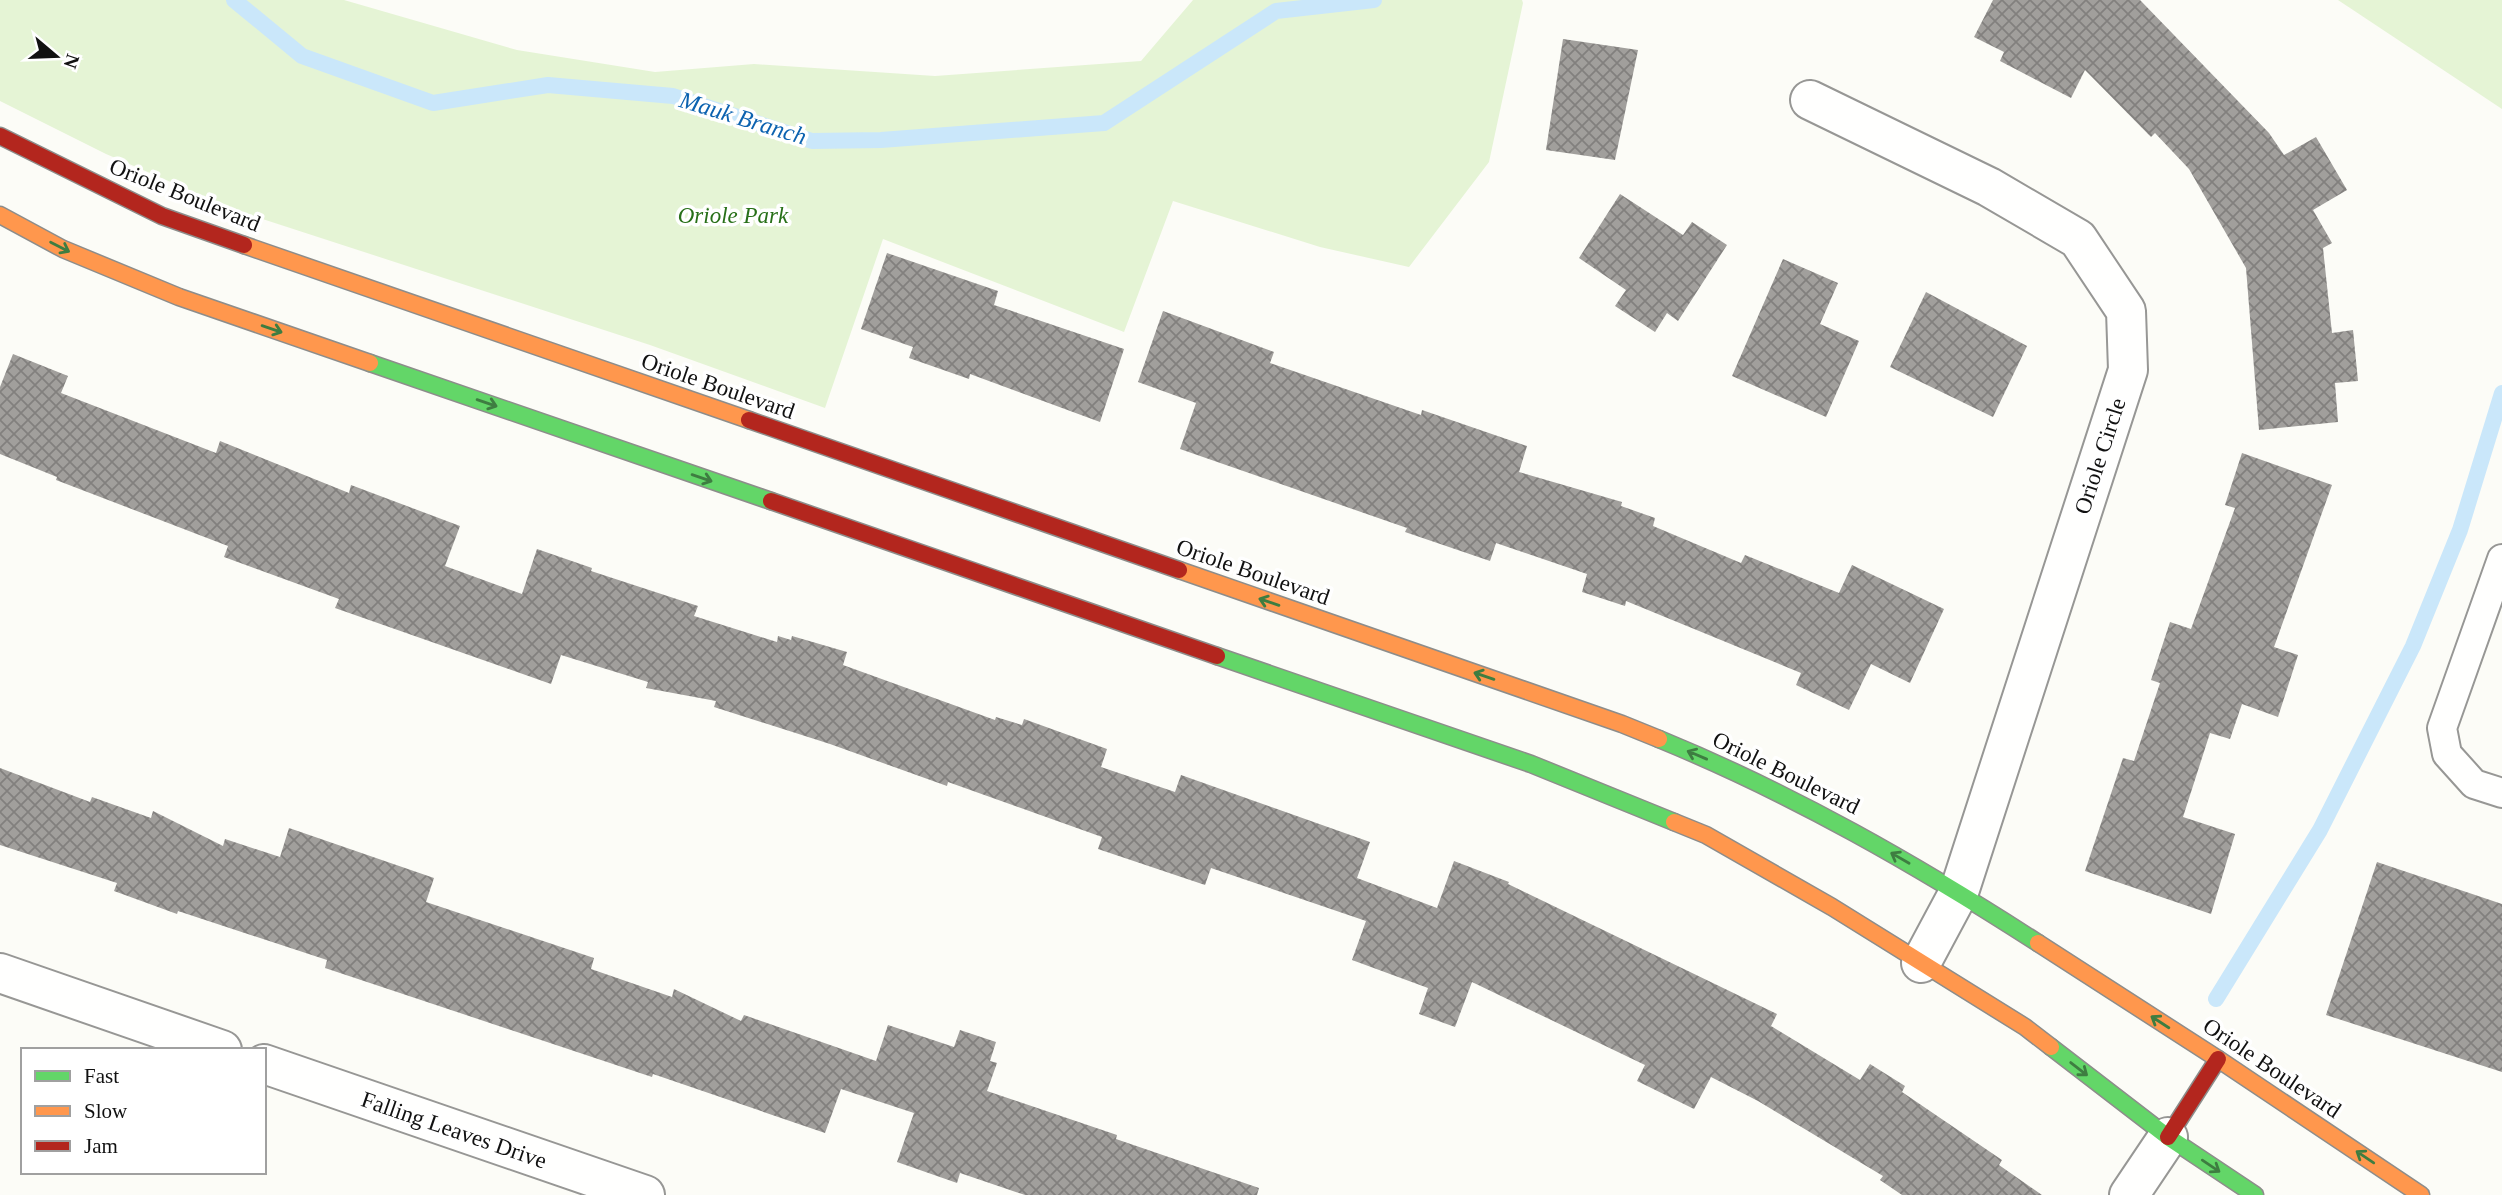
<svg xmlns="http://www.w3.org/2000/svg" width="2502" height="1195" font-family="'Times New Roman',serif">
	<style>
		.park { fill: #e5f4d5 }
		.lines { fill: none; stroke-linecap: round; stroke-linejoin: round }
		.stream { stroke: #cae7fa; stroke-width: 16 }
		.building { fill: url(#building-cross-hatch) }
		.lane-casing { stroke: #979795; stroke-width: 32 }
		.street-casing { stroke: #979795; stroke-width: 42 }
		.fast-casing { stroke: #8d8d8b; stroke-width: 19 }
		.slow-casing { stroke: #8d8d8b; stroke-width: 19 }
		.jam-casing { stroke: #8d8d8b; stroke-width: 19 }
		.lane { stroke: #fffffe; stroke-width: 28 }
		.street { stroke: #fffffe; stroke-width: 38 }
		.fast { stroke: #63d668; stroke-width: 16 }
		.slow { stroke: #ff974d; stroke-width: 16 }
		.jam { stroke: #b3261e; stroke-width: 16 }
		.oneway { stroke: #3e7d41 }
		.labels { text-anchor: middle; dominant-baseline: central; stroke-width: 7; stroke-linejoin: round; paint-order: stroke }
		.street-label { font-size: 23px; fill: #111; stroke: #fff }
		.park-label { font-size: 23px; font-style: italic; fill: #287019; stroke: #fff }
		.water-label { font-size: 24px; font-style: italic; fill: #0d63b0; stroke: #fff }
	</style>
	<defs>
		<pattern id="building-cross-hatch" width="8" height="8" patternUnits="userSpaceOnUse" patternTransform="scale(1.75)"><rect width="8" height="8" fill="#a19f9c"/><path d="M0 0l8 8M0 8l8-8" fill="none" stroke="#82807e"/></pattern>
	</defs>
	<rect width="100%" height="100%" fill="#fcfcf7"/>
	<g class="park">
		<path d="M0,0H344L517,50L655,72L754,64L935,76L1141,61L1193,0H1522L1523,3L1489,162L1409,267L1320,247L1173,201L1124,332L883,239L825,408L650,345L238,211L106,154L0,101Z"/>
		<path d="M2338,0H2502V109Z"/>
	</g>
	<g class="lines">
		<g class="stream">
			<path d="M234,0L302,56L433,103L548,85L673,96L812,141L881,140L1104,123L1276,11L1374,0"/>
			<path d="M2216,999L2320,830L2413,646L2460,530L2502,393"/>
		</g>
	</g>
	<g class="building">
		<path d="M1993,0H2140L2269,133L2284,155L2316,137L2347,190L2313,210L2332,243L2323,248L2332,333L2353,330L2358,381L2335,383L2338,422L2259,430L2246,268L2189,169L2155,133L2151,137L2085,70L2071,98L2000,61L2004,52L1974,37Z"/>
		<path d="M1563,39L1638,50L1615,160L1546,150Z"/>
		<path d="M1620,194L1683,235L1692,222L1727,245L1678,321L1667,313L1655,332L1615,306L1626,290L1579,258Z"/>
		<path d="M887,253L998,291L994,305L1124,349L1100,422L970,374L969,379L909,358L913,347L861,329Z"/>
		<path d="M1783,259L1838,283L1820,324L1859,341L1826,417L1732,376Z"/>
		<path d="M1926,292L2027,346L1993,417L1890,367Z"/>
		<path d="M1163,311L1274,352L1270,363L1421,415L1422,410L1527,446L1519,472L1622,502L1621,506L1655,518L1653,526L1741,563L1745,555L1839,593L1852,565L1944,609L1910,683L1871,664L1849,710L1796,685L1801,673L1626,601L1625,606L1582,592L1587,574L1496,543L1490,561L1405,532L1407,528L1180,449L1196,403L1138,382Z"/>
		<path d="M13,354L68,376L61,393L216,453L220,441L349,493L351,485L460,526L445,566L522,594L537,549L592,568L591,571L698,606L694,616L777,642L778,636L791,640L792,636L847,652L843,665L995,720L996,717L1022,725L1024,719L1107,749L1101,767L1175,792L1181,775L1370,842L1357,878L1437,908L1454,861L1509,882L1508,884L1777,1014L1771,1026L1860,1080L1870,1064L1905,1086L1902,1092L2002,1160L1999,1165L2042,1195H1902L1880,1180L1883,1176L1758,1101L1711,1077L1694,1109L1637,1081L1645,1065L1472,982L1455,1027L1419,1014L1428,988L1352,960L1366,921L1211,868L1205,885L1098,849L1102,837L948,782L947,786L830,744L714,707L716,701L646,688L648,682L561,655L551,684L335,608L339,599L224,557L228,546L56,480L57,477L0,454V387Z"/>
		<path d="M2242,453L2332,485L2274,647L2298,655L2278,717L2242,704L2230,739L2210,733L2183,817L2235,834L2211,914L2085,871L2123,758L2134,761L2160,683L2151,680L2170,622L2191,629L2235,508L2225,505Z"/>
		<path d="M0,768L90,802L92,797L151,818L153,811L223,846L225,839L280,857L289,828L434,878L426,902L594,958L591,969L672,997L674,989L741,1021L744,1015L876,1061L888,1025L954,1047L960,1030L996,1042L990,1061L997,1063L987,1091L1117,1135L1116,1139L1259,1188L1257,1195H1025L960,1173L957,1183L897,1162L914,1113L841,1089L825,1133L653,1074L652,1077L325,968L327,960L178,911L177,914L114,891L117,883L0,845Z"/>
		<path d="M2377,862L2502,904V1072L2326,1015Z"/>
	</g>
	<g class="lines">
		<defs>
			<path id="lane" d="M2502,559L2442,728L2447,754L2474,784L2502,793"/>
			<g id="street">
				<path d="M1810,100L1989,187L2078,239L2126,311L2128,370L1959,892L1921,963"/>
				<path d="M0,973L222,1050"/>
				<path d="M264,1064L645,1195"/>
				<path d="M2129,1195L2168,1137"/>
			</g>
			<g id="fast">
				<path d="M370,363L771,501"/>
				<path d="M1217,656L1531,764L1674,822"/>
				<path d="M1659,739C1793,794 1917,865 2038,943"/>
				<path d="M2051,1047L2168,1137L2255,1195"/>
			</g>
			<g id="slow">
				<path d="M0,215L63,249L179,297L370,363"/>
				<path d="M244,245L749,420"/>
				<path d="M1179,570L1622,724L1659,739"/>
				<path d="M1674,822L1706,835L1832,907L2025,1027L2051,1047"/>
				<path d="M2038,943L2218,1059L2421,1195"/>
			</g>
			<g id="jam">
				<path d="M0,136L162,216L244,245"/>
				<path d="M749,420L1179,570"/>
				<path d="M771,501L1217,656"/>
				<path d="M2168,1137L2218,1059"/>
			</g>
		</defs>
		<use href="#lane" class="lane-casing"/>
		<use href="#street" class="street-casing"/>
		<use href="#fast" class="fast-casing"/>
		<use href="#slow" class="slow-casing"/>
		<use href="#jam" class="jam-casing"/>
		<use href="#lane" class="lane"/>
		<use href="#street" class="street"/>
		<use href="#fast" class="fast"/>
		<use href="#slow" class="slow"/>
		<use href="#jam" class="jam"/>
	</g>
	<defs><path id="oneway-shaft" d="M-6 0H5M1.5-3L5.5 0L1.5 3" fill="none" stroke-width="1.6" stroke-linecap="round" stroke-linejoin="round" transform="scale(1.75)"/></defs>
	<g class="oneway">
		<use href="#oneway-shaft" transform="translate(60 247) rotate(27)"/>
		<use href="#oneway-shaft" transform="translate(272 329) rotate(19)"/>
		<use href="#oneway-shaft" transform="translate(487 403) rotate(19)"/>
		<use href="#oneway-shaft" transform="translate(702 478) rotate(19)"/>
		<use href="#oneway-shaft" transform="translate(1269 602) rotate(-161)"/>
		<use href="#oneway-shaft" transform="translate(1484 676) rotate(-161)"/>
		<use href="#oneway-shaft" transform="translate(1697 755) rotate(-157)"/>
		<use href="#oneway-shaft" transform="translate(1900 858) rotate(-150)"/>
		<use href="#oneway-shaft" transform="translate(2160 1022) rotate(-147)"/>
		<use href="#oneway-shaft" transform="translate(2079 1069) rotate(38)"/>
		<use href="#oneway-shaft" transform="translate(2365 1157) rotate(-146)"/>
		<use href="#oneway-shaft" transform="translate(2211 1166) rotate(34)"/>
	</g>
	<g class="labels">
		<g class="street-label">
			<text transform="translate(185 195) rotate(22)">Oriole Boulevard</text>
			<text transform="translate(718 386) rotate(19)">Oriole Boulevard</text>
			<text transform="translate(2100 456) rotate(-72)">Oriole Circle</text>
			<text transform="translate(1253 572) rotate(19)">Oriole Boulevard</text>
			<text transform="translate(1786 773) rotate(26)">Oriole Boulevard</text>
			<text transform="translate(2272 1068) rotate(34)">Oriole Boulevard</text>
			<text transform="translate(454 1130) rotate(19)">Falling Leaves Drive</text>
		</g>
		<g class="park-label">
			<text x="733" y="215">Oriole Park</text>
		</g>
		<g class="water-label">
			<text transform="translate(743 118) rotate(17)">Mauk Branch</text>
		</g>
	</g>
	<rect x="21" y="1048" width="245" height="126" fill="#ffffff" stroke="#a0a0a0" stroke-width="2"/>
	<rect x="35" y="1071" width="35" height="10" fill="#63d668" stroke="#a0a0a0" stroke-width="2"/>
	<text x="84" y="1083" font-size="21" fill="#111111">Fast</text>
	<rect x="35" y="1106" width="35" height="10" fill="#ff974d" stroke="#a0a0a0" stroke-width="2"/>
	<text x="84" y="1118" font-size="21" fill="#111111">Slow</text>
	<rect x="35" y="1141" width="35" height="10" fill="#b3261e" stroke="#a0a0a0" stroke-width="2"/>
	<text x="84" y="1153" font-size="21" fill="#111111">Jam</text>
	<g transform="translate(56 56) rotate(109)" stroke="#ffffff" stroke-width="5" paint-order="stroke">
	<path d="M0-5L12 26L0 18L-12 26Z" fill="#111111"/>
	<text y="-10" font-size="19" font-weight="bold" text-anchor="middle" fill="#111111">N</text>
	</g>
</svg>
